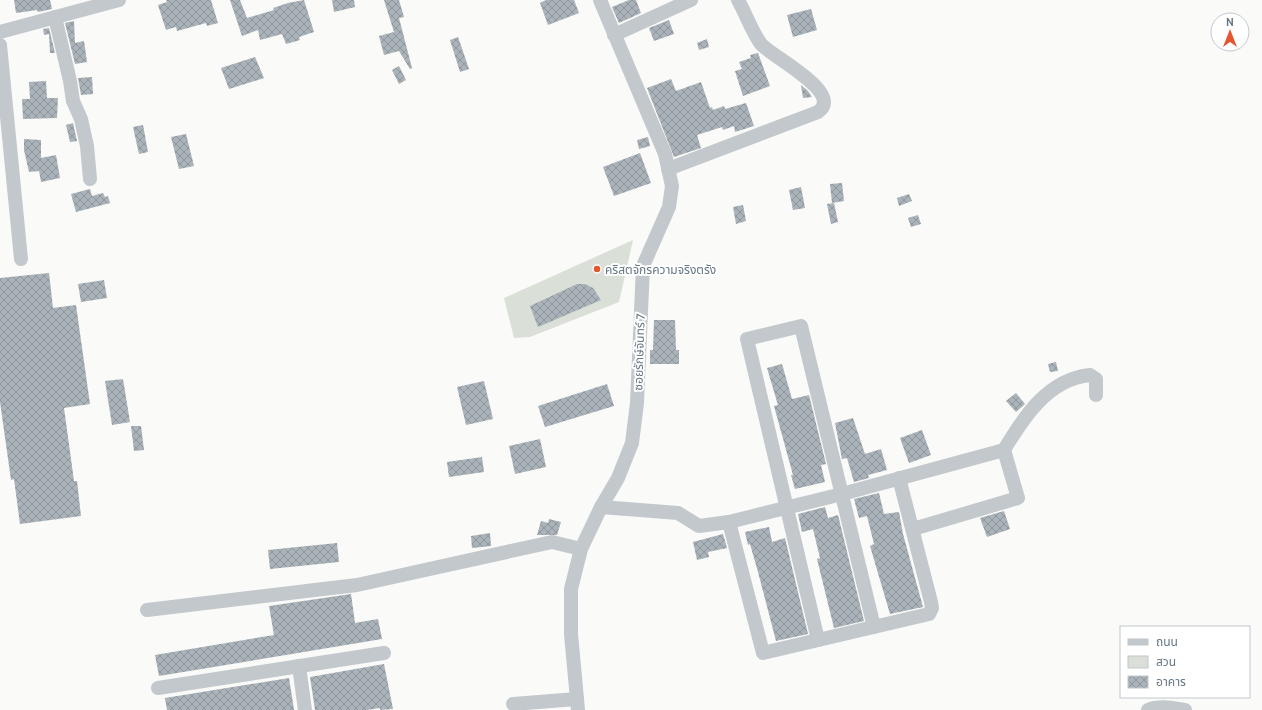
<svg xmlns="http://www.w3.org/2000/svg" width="1262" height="710" font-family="Cabin,'Noto Sans Thai',sans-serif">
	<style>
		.park { fill: #dadfd7 }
		.building { fill: url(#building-cross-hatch) }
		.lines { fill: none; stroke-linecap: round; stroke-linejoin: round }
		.minor { stroke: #c3c8cc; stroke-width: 14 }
		.poi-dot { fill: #e4572e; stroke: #fff; stroke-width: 1.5 }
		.labels { text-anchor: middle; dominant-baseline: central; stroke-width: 4; stroke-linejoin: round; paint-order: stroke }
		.poi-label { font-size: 12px; fill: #657683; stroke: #fff; text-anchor: start }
		.street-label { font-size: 12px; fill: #657683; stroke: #fff }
	</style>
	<defs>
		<pattern id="building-cross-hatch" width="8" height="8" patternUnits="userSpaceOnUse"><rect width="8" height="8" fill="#aab3b9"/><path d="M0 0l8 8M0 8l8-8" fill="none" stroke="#8e969c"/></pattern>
	</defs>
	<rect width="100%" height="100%" fill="#fafaf8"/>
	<path class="park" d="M633,240L619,302L530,337L514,338L504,298Z"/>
	<g class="building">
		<path d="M14,0H50L52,9L38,12L37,10L16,13Z"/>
		<path d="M166,0H211L218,23L207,26L206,23L177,31L176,27L166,30L158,5L167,2Z"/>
		<path d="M230,0H240L247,18L274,10L273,8L288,3L304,0L314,32L299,37L300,40L286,44L282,34L260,40L258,30L242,36Z"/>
		<path d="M332,0H354L355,7L334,12Z"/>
		<path d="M384,0H399L404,17L399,18L412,68L410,69L399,51L384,55L379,36L394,32Z"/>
		<path d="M546,0H574L579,13L548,25L540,3Z"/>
		<path d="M629,0H636L641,13L619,23L612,7Z"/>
		<path d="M811,9L817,30L793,37L787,15Z"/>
		<path d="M669,20L674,34L654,41L649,28Z"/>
		<path d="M74,21L75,43L84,41L87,62L75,64L65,23Z"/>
		<path d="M49,28L55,53H50L49,34L44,35L43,29Z"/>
		<path d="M458,37L469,69L460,72L450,40Z"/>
		<path d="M707,39L709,47L699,50L697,43Z"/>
		<path d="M758,53L770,86L743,96L735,71L742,69L739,62L751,58L750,55Z"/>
		<path d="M255,57L264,78L229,89L221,68Z"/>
		<path d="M399,66L406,80L399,84L392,70Z"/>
		<path d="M92,77L93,94L81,95L78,78Z"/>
		<path d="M671,79L676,91L701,82L710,108L712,107L713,110L724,106L725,109L746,103L754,126L735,132L734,126L723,130L722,127L697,135L701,148L674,157L647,88Z"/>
		<path d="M46,81L47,98H58L57,118L23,119L22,99H30L29,82Z"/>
		<path d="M801,85L808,91L812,97L803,98Z"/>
		<path d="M73,123L77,141L70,142L66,125Z"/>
		<path d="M143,125L148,152L139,154L133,127Z"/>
		<path d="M186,134L194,166L179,169L171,137Z"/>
		<path d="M648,137L650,146L639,149L637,140Z"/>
		<path d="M24,139L41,140V158L56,155L60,178L41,182L39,171L29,172L24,150Z"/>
		<path d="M640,153L651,183L614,196L603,167Z"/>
		<path d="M842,183L844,201L832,203L830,184Z"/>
		<path d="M801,187L805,208L793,210L789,190Z"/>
		<path d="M90,189L92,196L103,193L105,197L108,196L110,203L76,212L71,194Z"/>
		<path d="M909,194L912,201L899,206L897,198Z"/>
		<path d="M834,203L838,222L831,224L827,204Z"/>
		<path d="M743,205L746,221L736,224L733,207Z"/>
		<path d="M918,215L921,224L911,227L908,218Z"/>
		<path d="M49,273L53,308L76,305L90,404L64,408L74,481H77L81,516L20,524L14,479L11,480L0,402V278Z"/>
		<path d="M104,280L107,298L81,302L78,284Z"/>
		<path d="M577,284H585L593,288L601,300L538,327L530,306Z"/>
		<path d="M654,320H675L676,350H679V364H650V350H653Z"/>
		<path d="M1056,362L1058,371L1050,372L1048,364Z"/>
		<path d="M782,364L792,399L809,395L826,464L821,465L825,482L795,489L791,475H793L774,406L778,405L767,368Z"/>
		<path d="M123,379L130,422L112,425L105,381Z"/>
		<path d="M484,381L493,419L466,425L457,387Z"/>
		<path d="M607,384L614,406L545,427L538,406Z"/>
		<path d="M1016,393L1025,404L1016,412L1006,401Z"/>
		<path d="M853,418L865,454L881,449L887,470L868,475L869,478L854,482L847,458L842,459L835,423Z"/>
		<path d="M131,426H141L144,450L134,451Z"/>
		<path d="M922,430L931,455L909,463L900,438Z"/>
		<path d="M540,439L546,467L515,474L509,446Z"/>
		<path d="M482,457L484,472L449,477L447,462Z"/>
		<path d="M879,493L884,514L899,512L903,534L923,607L890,614L870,546L874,544L867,516L859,518L854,499Z"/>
		<path d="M825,507L828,518L838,515L864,621L834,628L817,559L820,558L813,529L802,532L798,514Z"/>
		<path d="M1004,511L1010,529L987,537L980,518Z"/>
		<path d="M549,519L561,522L557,535H537L541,521L548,523Z"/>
		<path d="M769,527L772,542L785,538L808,634L776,641L758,572L750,544L748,545L745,532Z"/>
		<path d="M490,533L491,546L472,548L471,536Z"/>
		<path d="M723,534L727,548L708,552L709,557L697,560L693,542Z"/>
		<path d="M337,543L339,562L270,569L268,550Z"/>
		<path d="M351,594L355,623L378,619L382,639L159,676L155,655L274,635L269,606Z"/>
		<path d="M384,664L393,709L380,710V708L367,710H315L310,677Z"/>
		<path d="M289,678L294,710H167L165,698Z"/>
	</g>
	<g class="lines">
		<g class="minor">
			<path d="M55,17L70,81L73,101L81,119L87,146L90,179"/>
			<path d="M0,32L119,0"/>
			<path d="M614,35L691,0"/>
			<path d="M0,45L21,259"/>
			<path d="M668,169L818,112C845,93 772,57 761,44C752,32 746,14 738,0"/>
			<path d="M601,507L678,513L699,526L729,522L842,494L1004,450C1023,418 1048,379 1090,375L1096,379V395"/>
			<path d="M729,522L763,653L929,614L932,608L931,602L899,478"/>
			<path d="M913,529L1018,498L1004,450"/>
			<path d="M147,610L357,585L552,542L581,549"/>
			<path d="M818,640L747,339L801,326L874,627"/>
			<path d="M299,666L305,710"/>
			<path d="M158,688L384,653"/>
			<path d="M513,704L577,699"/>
			<path d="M578,710L571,634V589L581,549L601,507L618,478L632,443L637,403L643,266L669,207L672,186L665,154L600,0"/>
			<path d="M1148,710C1160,705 1172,708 1185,710"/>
		</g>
	</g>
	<circle class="poi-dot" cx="597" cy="269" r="4"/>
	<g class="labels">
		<g class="poi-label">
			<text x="605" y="269">คริสตจักรความจริงตรัง</text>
		</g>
		<g class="street-label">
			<text transform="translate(639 352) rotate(-88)">ซอยรักษ์จันทร์ 7</text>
		</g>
	</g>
	<rect x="1120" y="626" width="130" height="72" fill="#ffffff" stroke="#c1c8cd"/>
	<rect x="1128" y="639" width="20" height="6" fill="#c3c8cc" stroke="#c1c8cd"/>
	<text x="1156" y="646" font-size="12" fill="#657683">ถนน</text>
	<rect x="1128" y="656" width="20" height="12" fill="#dadfd7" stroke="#c1c8cd"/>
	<text x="1156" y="666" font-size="12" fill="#657683">สวน</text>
	<rect x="1128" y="676" width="20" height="12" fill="url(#building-cross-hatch)" stroke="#c1c8cd"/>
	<text x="1156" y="686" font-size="12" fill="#657683">อาคาร</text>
	<g transform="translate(1230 32)"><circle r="19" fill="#ffffff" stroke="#c1c8cd"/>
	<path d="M0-3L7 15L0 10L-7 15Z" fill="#e4572e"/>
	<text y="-6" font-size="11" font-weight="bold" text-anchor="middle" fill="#657683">N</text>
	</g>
</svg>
